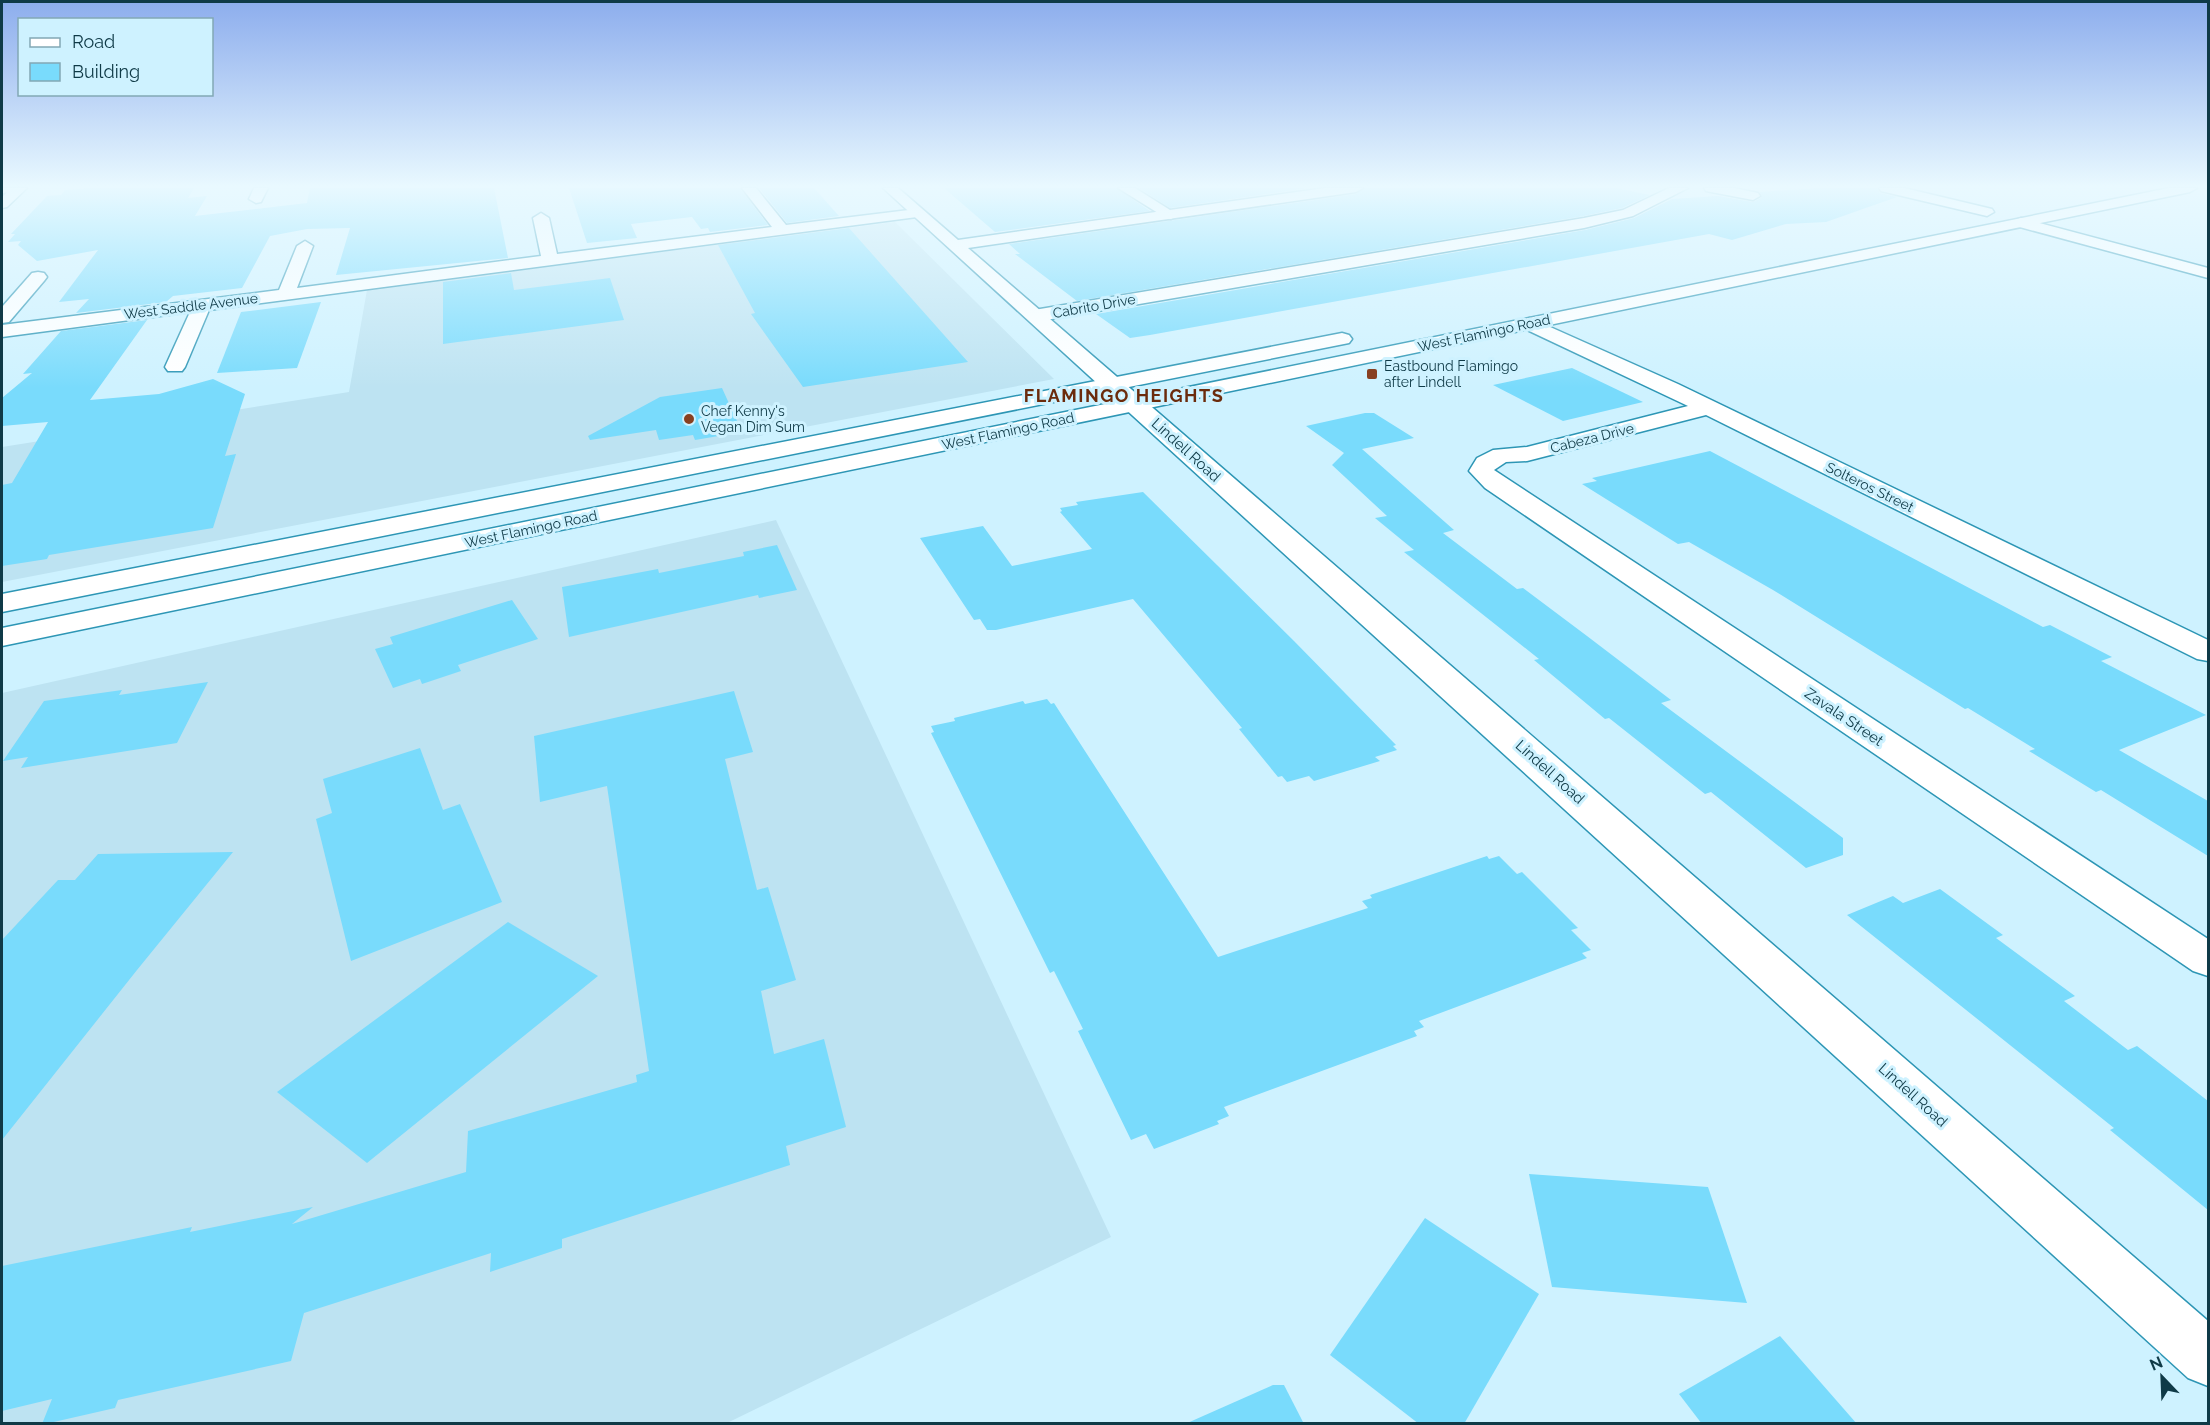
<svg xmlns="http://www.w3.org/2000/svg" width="2210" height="1425" font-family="Raleway,sans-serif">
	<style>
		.built { fill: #bde3f2 }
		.building { fill: #79dbfc }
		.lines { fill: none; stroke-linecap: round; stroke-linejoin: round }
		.minor-casing { stroke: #2d96b5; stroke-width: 3 }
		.tertiary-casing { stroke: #2d96b5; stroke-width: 3 }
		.primary-casing { stroke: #2d96b5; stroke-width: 3 }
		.minor { fill: #fff; fill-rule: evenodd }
		.tertiary { fill: #fff; fill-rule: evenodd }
		.primary { fill: #fff; fill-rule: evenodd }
		.poi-dot { fill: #884021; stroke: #cef2ff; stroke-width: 2 }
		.labels { text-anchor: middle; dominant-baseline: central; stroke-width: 6; stroke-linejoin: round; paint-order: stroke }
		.far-street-label { font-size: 14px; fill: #0f3a47; stroke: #cef2ff }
		.far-poi-label { font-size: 14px; fill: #0f3a47; stroke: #cef2ff; text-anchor: start }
		.street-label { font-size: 15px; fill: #0f3a47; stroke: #cef2ff }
		.far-district-label { font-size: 18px; font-weight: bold; letter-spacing: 1.5px; fill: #6b2b0c; stroke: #cef2ff }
	</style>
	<rect width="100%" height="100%" fill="#cef2ff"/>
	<g class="built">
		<path d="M895,222L1054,379L2,582V447L349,392L367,290Z"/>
		<path d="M776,520L1111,1237L727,1423H2V693Z"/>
	</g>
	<g class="building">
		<path d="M87,188H194L188,198L207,196L195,216L307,203L310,188H494L508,258L336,275L350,228L307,229L270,236L242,288L173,296L166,302L76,313L89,299L59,302L98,250L37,261L18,245L21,241L8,242L15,234H11L47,196L61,195L65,190Z"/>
		<path d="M569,188H740L768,225L710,232L708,228L701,229L692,217L631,224L637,238L587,243Z"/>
		<path d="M759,188H814L839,216L787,223Z"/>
		<path d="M944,188H1116L1150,211L995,232Z"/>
		<path d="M1139,188H1308L1170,208Z"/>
		<path d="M1365,188H1616L1650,195L1622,208L1584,216L1077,301L1015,254H1020L1009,244L1356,194Z"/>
		<path d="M1816,188H1877L1880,193L1897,197L1826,222L1786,224L1732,240L1709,234L1150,335L1130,338L1096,314L1585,230L1634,218L1672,199L1718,196L1753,202L1761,198L1760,192Z"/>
		<path d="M849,228L968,362L803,387L751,314L755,313L718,245Z"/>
		<path d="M511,273L514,290L610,278L624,320L443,344V282Z"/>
		<path d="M321,302L297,368L217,373L241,312Z"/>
		<path d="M147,320L90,400L159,394L213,379L245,394L225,456L236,454L213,528L49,555L47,559L2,566V485L12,483L48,422L2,426V398L32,373L23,374L61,331Z"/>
		<path d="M1572,368L1643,402L1563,421L1493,385Z"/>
		<path d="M722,388L742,432L695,440L693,435L659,440L656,430L590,440L588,436L660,397Z"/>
		<path d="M1365,413H1374L1414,438L1362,449L1454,530L1443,533L1517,589L1523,588L1587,636L1671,700L1661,703L1843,838V855L1806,868L1711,792L1705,794L1609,718L1605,719L1534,660L1539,659L1404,552L1414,550L1375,518L1387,516L1332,465L1344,453L1306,426Z"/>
		<path d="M1710,451L2043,627L2050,625L2112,657L2101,661L2206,715L2119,750L2208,801V856L2101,790L2096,792L2029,751L2035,749L1968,708L1965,709L1773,590L1689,542L1678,544L1582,484L1597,481L1592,478Z"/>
		<path d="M1143,492L1294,641L1396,745L1393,746L1397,750L1375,757L1380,761L1314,781L1309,776L1287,782L1282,776L1278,777L1239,729L1242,728L1133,599L996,630H987L980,619L974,620L920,538L983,526L1012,566L1092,549L1060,512L1062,511L1060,508L1078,505L1076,502Z"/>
		<path d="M777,545L797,590L759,598L758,595L569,637L562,587L658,569L659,573L744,556L743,552Z"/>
		<path d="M512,600L538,639L458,665L461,671L422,684L420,679L393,688L375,649L393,644L390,637Z"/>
		<path d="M208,682L177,743L21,768L28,757L3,761L44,701L122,690L119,695Z"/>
		<path d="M734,691L753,752L725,759L757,890L768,887L796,980L761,991L774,1054L824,1039L846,1127L786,1146L790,1165L562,1239V1248L490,1272L491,1253L304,1313L291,1361L118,1400L115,1408L45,1424H42L52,1399L2,1411V1266L192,1227L190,1232L313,1207L292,1224L466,1172L468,1131L637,1082L636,1075L649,1071L607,786L540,802L534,736Z"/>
		<path d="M1047,699L1051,704L1054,703L1218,957L1368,908L1362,901L1372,898L1370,895L1487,856L1489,859L1499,856L1517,874L1522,872L1578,928L1571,930L1591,950L1582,953L1587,958L1419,1021L1424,1027L1414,1031L1417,1036L1224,1107L1229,1116L1217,1121L1219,1124L1154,1149L1146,1134L1131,1140L1078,1031L1083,1029L1054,971L1050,973L931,733L934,732L931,726L955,721L954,718L1023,701L1025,704Z"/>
		<path d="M420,748L443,810L460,804L502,902L351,961L316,819L332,813L323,779Z"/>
		<path d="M233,852L137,970L2,1140V940L58,880H75L98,854Z"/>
		<path d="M1940,889L2003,935L1996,938L2075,996L2064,1001L2128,1050L2137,1046L2208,1101V1210L2110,1130L2114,1128L1847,915L1893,896L1903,903Z"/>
		<path d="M508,922L598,976L367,1163L277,1092Z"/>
		<path d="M1529,1174L1708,1187L1747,1303L1552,1287Z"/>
		<path d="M1425,1218L1539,1294L1464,1424H1419L1330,1355Z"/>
		<path d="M1780,1336L1857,1424H1702L1679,1394Z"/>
		<path d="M1273,1385H1284L1304,1424H1185Z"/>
	</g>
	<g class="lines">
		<defs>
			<g id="minor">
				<path d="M12,188H27L7,207L2,208V197Z"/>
				<path d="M254,188H268L261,202L256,203L249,199Z"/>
				<path d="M742,188H756L786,225L917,209L924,213L917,217L209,310L185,367L182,371H168L165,367L190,312L2,337V325L279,290L297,246L305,241L313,246L297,288L541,256L533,218L541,213L549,218L557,254L772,227Z"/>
				<path d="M1118,188H1135L1178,215L1171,219L1166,218Z"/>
				<path d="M1669,188H1688L1633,216L1584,228L1034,322L1025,316L1034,310L1584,218L1623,210Z"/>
				<path d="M1704,188H1734L1758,193L1760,196L1753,200L1706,191Z"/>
				<path d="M1879,188H1904L1992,209L1994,212L1987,216L1881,191Z"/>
				<path d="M2021,218L2208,268V278L2016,226L2013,223L2016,220Z"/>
				<path d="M38,272L44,273L47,277L44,281L9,322L2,323V307L32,273Z"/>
				<path d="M1530,318L1678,384L2208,640V661L2197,659L1706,415L1527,461L1506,462L1494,470L2208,939V976L2193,971L1485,488L1469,471L1477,458L1493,450L1527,447L1688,406L1523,328L1521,324L1523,320Z"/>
			</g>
			<g id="tertiary">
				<path d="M2,188H22L20,191L2,193Z"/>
				<path d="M883,188H898L958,240L1325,188H1363L1356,192L968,248L2208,1321V1386L2188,1378Z"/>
			</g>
			<g id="primary">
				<path d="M2169,188H2197L2190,192L2,646V628Z"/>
				<path d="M1342,333L1349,335L1352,339L1349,343L2,612V594Z"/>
			</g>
		</defs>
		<use href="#minor" class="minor-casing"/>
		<use href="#tertiary" class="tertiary-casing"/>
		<use href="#primary" class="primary-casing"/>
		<use href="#minor" class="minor"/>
		<use href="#tertiary" class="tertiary"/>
		<use href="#primary" class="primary"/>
	</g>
	<linearGradient id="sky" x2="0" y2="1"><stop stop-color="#8caded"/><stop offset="0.48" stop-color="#e9f9ff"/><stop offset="1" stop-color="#e9f9ff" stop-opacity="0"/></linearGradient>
	<rect width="2210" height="388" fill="url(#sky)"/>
	<g class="poi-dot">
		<rect x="1366" y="368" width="12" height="12" rx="3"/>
		<circle cx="689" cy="419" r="6"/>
	</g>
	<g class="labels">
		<g class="far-street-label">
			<text transform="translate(191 306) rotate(-7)">West Saddle Avenue</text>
			<text transform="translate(1094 306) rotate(-10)">Cabrito Drive</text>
			<text transform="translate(1484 333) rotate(-12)">West Flamingo Road</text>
			<text transform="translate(1008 431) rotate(-12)">West Flamingo Road</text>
			<text transform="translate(1592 438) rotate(-14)">Cabeza Drive</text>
			<text transform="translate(1870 487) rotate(26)">Solteros Street</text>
			<text transform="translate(531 529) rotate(-12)">West Flamingo Road</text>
		</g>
		<g class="far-poi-label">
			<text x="1384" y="366">Eastbound Flamingo<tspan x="1384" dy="16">after Lindell</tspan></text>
			<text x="701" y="411">Chef Kenny's<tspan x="701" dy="16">Vegan Dim Sum</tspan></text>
		</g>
		<g class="street-label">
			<text transform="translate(1186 450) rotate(42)">Lindell Road</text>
			<text transform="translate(1844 717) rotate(34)">Zavala Street</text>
			<text transform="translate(1550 772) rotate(42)">Lindell Road</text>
			<text transform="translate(1913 1095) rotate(42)">Lindell Road</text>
		</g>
		<g class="far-district-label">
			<text x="1124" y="395">FLAMINGO HEIGHTS</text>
		</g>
	</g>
	<rect width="2210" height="1425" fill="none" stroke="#0f3a47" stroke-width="6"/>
	<rect x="18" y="18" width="195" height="78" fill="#cef2ff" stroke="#82a8b5" stroke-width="1.5"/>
	<rect x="30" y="38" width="30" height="9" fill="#ffffff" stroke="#82a8b5" stroke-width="1.5"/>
	<text x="72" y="48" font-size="18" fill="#0f3a47">Road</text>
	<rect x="30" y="63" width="30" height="18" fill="#79dbfc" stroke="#82a8b5" stroke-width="1.5"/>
	<text x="72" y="78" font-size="18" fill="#0f3a47">Building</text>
	<g transform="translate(2162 1377) rotate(337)" stroke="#cef2ff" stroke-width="4.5" paint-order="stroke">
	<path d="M0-4.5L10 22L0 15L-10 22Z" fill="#0f3a47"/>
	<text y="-9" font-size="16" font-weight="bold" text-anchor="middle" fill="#0f3a47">N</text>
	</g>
</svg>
